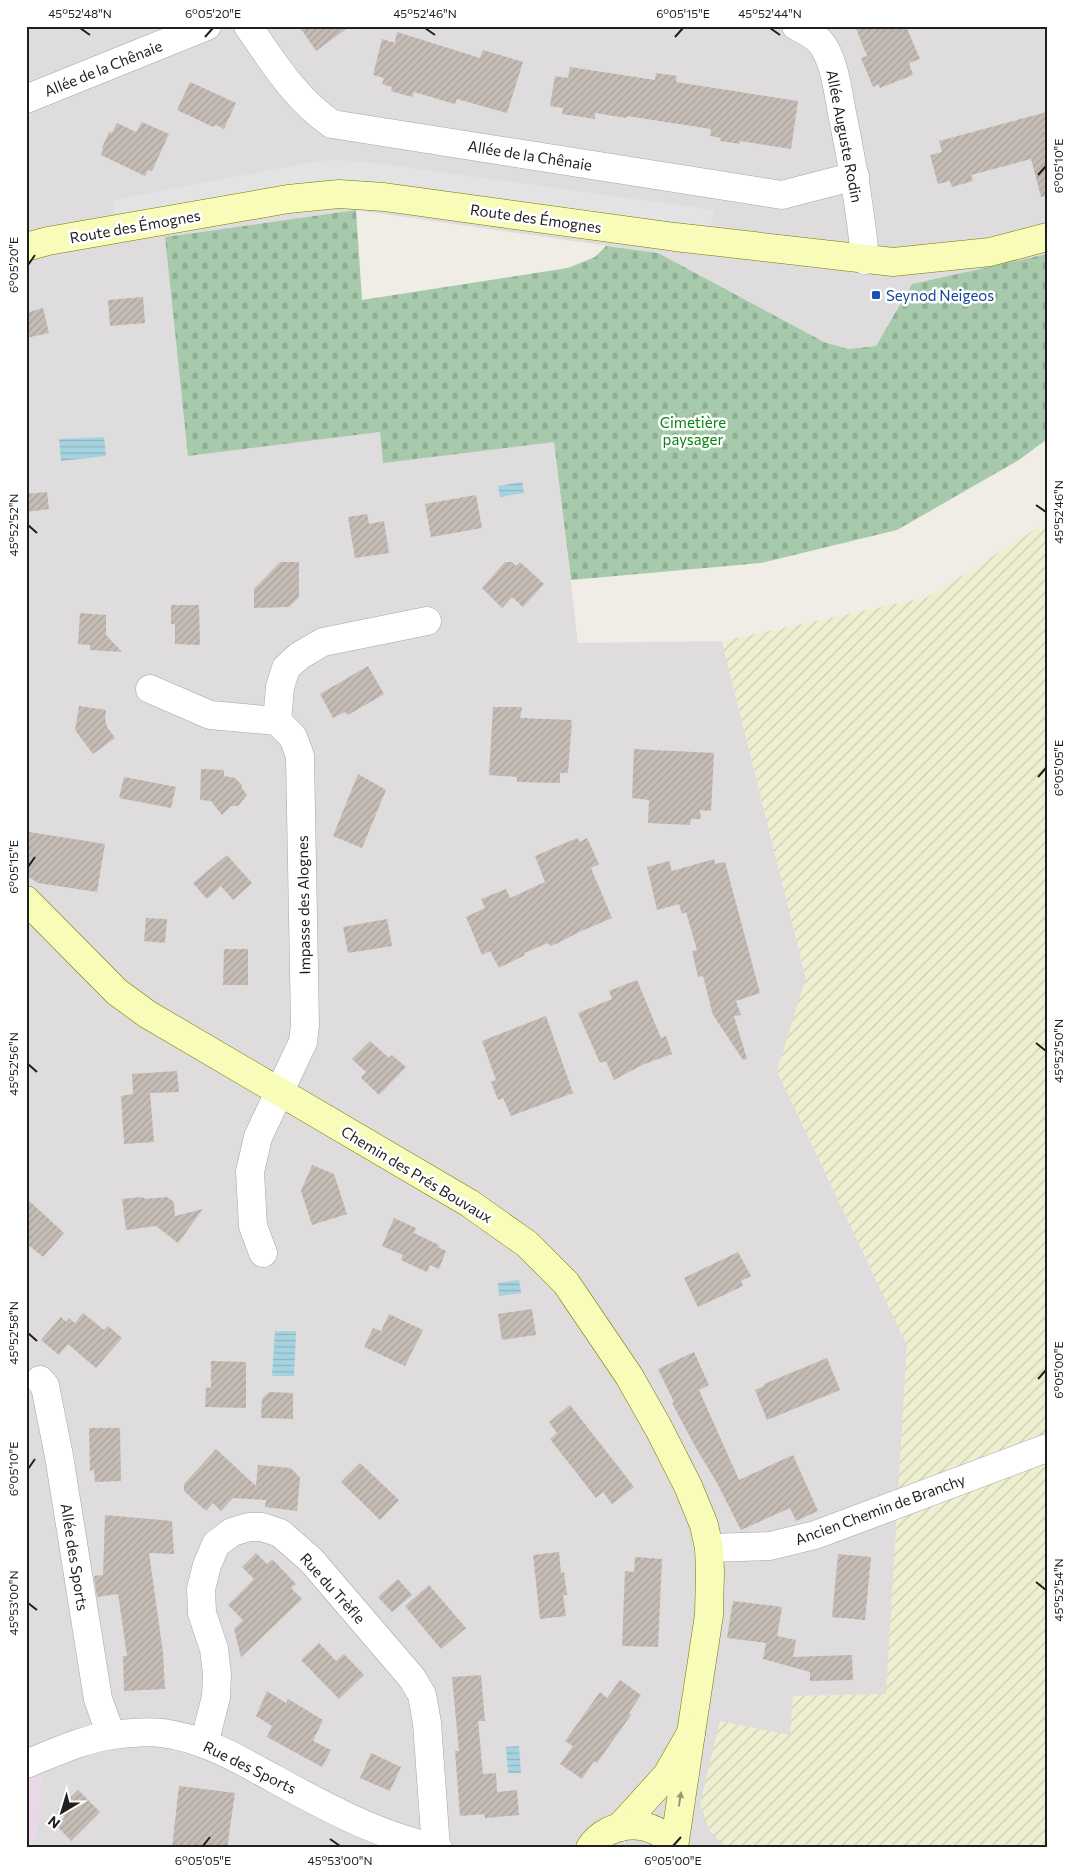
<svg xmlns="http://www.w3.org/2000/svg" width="1073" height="1874" font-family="Commissioner,sans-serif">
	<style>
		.residential { fill: #dedcdc }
		.industrial { fill: #ead7e7 }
		.farmland { fill: url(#farmland-furrows) }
		.cemetery { fill: url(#cemetery-stones) }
		.parking { fill: #e3e3e3 }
		.water { fill: url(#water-rules) }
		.building { fill: url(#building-hatch) }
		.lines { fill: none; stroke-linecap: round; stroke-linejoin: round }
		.street-casing { stroke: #a6a6a6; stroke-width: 29 }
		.secondary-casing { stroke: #717b02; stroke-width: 29 }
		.street { stroke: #fff; stroke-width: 28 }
		.secondary { stroke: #f9fbb9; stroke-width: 28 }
		.oneway { fill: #979874 }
		.ticks { fill: none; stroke: #1f1f1f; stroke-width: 2 }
		.transit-dot { fill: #1a4fb4; stroke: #fff; stroke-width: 2 }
		.labels { text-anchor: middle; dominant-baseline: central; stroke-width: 5; stroke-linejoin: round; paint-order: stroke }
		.street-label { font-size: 15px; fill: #1f1f1f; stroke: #fff }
		.transit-label { font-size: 15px; fill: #164399; stroke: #fff; text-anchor: start }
		.park-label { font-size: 15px; fill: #098210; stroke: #fff }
		.neatline { fill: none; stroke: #1f1f1f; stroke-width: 2 }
		.ticks-label { font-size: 12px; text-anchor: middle; fill: #1f1f1f }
	</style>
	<defs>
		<pattern id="farmland-furrows" width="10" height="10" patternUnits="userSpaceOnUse" patternTransform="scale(1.25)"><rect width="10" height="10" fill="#eeefd0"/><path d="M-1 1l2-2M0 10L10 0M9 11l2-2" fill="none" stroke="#ccccb2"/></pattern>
		<pattern id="cemetery-stones" width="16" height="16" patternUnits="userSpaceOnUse" patternTransform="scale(1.25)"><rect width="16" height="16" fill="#a6caab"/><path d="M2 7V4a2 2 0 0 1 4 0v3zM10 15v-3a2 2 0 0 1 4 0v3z" fill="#8ead93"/></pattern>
		<pattern id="water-rules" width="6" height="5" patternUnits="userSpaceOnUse" patternTransform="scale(1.25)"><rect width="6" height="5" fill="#a5d3df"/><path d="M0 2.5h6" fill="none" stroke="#8eb5bf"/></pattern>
		<pattern id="building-hatch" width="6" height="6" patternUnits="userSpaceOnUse" patternTransform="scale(1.25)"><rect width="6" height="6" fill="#c5bcb5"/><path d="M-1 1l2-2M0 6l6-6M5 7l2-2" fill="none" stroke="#a9a19b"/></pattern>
	</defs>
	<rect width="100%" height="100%" fill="#f0ede6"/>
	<path class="residential" d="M26,26H1047V254L912,284L876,346L848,349L824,342L658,253L356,210L165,237L188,456L380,432L383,462L554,442L578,643L722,641L806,978L777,1071L907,1345L887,1695L794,1696L791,1736L709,1829L726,1848H35L41,1776L26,1778Z"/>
	<path class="industrial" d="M41,1776L35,1848H26V1778Z"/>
	<path class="farmland" d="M1047,522V1843L1014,1848H726L709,1829L700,1804L720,1721L790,1735L793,1696L886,1694L907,1345L777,1071L806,978L722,641L928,597Z"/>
	<path class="cemetery" d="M356,210L362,300L568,268L595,257L606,246L658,253L824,342L848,349L876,346L912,284L1047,254V439L1019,460L897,530L761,563L571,580L554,442L383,463L380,432L188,456L165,237Z"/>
	<path class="parking" d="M340,160L377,163L714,210L711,229L392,183L327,180L116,217L112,200L318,161Z"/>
	<g class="water">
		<path d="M104,437L106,456L61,461L59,439Z"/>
		<path d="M522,482L524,493L500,497L498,486Z"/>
		<path d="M519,1280L521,1293L499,1296L498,1283Z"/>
		<path d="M275,1331H296L294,1376H272Z"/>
		<path d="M519,1746L521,1773H508L506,1747Z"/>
	</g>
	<g class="building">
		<path d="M299,26H350L316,51Z"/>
		<path d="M855,26H906L920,59L909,63L913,75L880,88L878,84L873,87L861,58L867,56Z"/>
		<path d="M397,32L480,58L483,50L523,62L507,113L457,99L455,104L414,92L412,97L391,91L392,87L382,84L384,78L373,75L382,39L395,43Z"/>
		<path d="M570,67L655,80L656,73L677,76L676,82L798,101L791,149L740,141V144L720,141L721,138L710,136L711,129L627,116L626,118L595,113V119L562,114L563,108L550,106L555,76L568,78Z"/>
		<path d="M190,82L236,103L224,129L216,125L213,127L177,110Z"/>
		<path d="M1047,112V196L1041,197L1031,159L971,175L973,181L952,187L950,181L938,184L930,155L942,152L939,141Z"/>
		<path d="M142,122L169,134L152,171L148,170L145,176L101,155L103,150L102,148L109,132L112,133L117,123L136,132Z"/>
		<path d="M143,297L145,323L110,326L108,300Z"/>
		<path d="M43,308L49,333L26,338V313Z"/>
		<path d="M47,492L49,509L26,512V494Z"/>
		<path d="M476,495L482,528L431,537L425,504Z"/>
		<path d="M367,514L369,524L384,521L389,553L355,558L348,517Z"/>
		<path d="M280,562H299V597L289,607L254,608V589Z"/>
		<path d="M505,562H512L516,566L520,562L544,584L523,607L512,597L502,608L482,588Z"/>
		<path d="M171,605H199L200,645L175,644V624H171Z"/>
		<path d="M80,613L106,615V635L122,652L90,650V645L78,644Z"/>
		<path d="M368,666L384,694L348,715L345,712L333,718L320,694Z"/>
		<path d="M79,706L106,710L105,718L107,727L115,738L93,754L75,730Z"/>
		<path d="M493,707H522L520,718L572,720L568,773H560V783L517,782V777L489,775Z"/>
		<path d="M634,749L714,753L711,811L700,810L701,819H691L690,825L648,823L649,800L632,798Z"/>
		<path d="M201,769L224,770V776L235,778L242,785L241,787L247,795L238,806H231L222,815L211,801L200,800Z"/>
		<path d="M358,774L386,790L362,848L333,836Z"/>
		<path d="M124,777L176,787L171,808L119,798Z"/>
		<path d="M29,832L105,844L97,892L38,883L26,875V849Z"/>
		<path d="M577,838L580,842L587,838L599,864L591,868L612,918L579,932L558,943L550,946L548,943L524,953L525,955L499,968L490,951L482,955L466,917L485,908L481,899L506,889L510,898L545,882L535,856Z"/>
		<path d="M227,855L252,883L233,900L221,886L207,899L193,883Z"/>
		<path d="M714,859L715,864L725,862L760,993L736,1001L741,1015L734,1016L747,1059L743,1060L713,1015L703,976L698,977L692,951L697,950L686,912L682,914L679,904L657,910L647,867L669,861L672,871Z"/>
		<path d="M146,918L167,919L165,943L144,941Z"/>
		<path d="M387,919L392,946L348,953L343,927Z"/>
		<path d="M224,949H248V985H223Z"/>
		<path d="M637,980L661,1038L666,1036L672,1054L642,1065L614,1080L606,1061L600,1063L578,1013L612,999L609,991Z"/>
		<path d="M546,1016L573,1093L511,1116L503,1098L498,1100L491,1082L496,1080L482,1041Z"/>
		<path d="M370,1041L389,1058L392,1055L406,1067L379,1095L361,1078L366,1072L352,1059Z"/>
		<path d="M177,1071L179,1092L150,1093L154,1142L124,1144L121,1096L133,1094L132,1074Z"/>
		<path d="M312,1165L334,1174L347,1214L312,1225L301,1191Z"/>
		<path d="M142,1197L146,1199L167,1197L174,1202L175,1216L203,1209L178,1243L156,1226L126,1230L122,1199Z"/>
		<path d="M26,1198L64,1233L43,1257L26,1243Z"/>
		<path d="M394,1218L416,1228L414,1233L439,1245L438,1247L446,1251L439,1269L430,1265L427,1272L401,1260L403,1255L382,1246Z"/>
		<path d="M738,1252L751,1276L741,1281L743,1286L698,1307L684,1278Z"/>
		<path d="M532,1309L536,1335L502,1340L498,1314Z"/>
		<path d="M83,1313L104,1330L108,1326L122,1338L96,1368L68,1344L59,1355L41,1340L61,1317L66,1322L69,1318L75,1323Z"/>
		<path d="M389,1314L423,1330L405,1366L364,1347L373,1328L381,1331Z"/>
		<path d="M694,1352L709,1385L699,1390L739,1480L793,1455L818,1511L796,1521L790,1508L741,1530L717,1483L696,1448L672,1403L674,1402L658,1369Z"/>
		<path d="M827,1358L840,1390L767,1420L755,1390L764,1386V1384Z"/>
		<path d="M211,1361L246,1362V1408L205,1407L206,1387L211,1388Z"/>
		<path d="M269,1392L293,1393V1419L261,1418L262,1399Z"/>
		<path d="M570,1405L634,1487L612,1504L603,1492L596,1498L550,1439L557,1433L549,1422Z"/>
		<path d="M89,1428H120L121,1481L95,1482L94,1470L90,1471Z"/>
		<path d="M216,1449L256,1486L258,1465L291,1468L300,1478L297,1511L265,1507L266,1500L233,1498L221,1511L213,1503L206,1511L184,1491V1484Z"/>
		<path d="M360,1463L399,1500L380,1520L341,1482Z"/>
		<path d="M105,1515L172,1521L174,1554L149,1553L163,1653L165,1689L124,1691L123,1656H127L118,1594L97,1597L94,1576L103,1575Z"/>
		<path d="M559,1552L561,1573L564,1572L567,1595H563L566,1616L540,1619L533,1555Z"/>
		<path d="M256,1553L267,1564L272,1559L296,1584L291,1588L302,1599L241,1657L234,1629L243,1620L228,1605L254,1579L242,1567Z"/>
		<path d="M838,1554L871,1557L865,1620L832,1617Z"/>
		<path d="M635,1557L662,1559L658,1647L622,1646L625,1571L634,1572Z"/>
		<path d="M398,1579L412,1595L392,1612L378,1597Z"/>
		<path d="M429,1585L466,1628L441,1649L405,1606Z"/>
		<path d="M733,1601L782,1607L777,1636L796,1640L793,1657L852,1655L853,1680L810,1681V1672L763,1659L766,1643L727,1638Z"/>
		<path d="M319,1643L336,1661L344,1654L364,1675L339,1699L301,1660Z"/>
		<path d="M481,1675L485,1721H478L483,1774L496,1773L497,1792L517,1790L519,1815L485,1818L484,1814L460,1816L455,1751H459L452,1677Z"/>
		<path d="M620,1680L641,1695L629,1713L631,1715L597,1763L594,1761L582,1779L560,1764L573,1746L565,1741L600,1692L607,1698Z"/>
		<path d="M267,1691L286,1703L288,1699L323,1720L313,1741L331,1750L322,1767L267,1737L272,1726L256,1716Z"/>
		<path d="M371,1753L401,1767L390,1791L360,1778Z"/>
		<path d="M179,1786L235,1793L227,1848H172Z"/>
		<path d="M78,1790L100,1812L71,1841L56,1825L65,1817L58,1810Z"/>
	</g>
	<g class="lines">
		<defs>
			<g id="street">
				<path d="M248,26C273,62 296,100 332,124L782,195L855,176"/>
				<path d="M796,26C807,32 817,36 824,47C835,66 838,91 842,113C852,162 861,210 865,260"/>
				<path d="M26,99L207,26"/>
				<path d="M150,689L210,715L277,721L293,737L300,756L305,1025L303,1042L258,1137L250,1172L253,1226L263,1253"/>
				<path d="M277,721L280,687L286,668L299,656L323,642L427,621"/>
				<path d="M40,1380L45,1386L59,1456L98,1699L111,1735"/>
				<path d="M709,1548L770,1546L815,1535L1047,1448"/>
				<path d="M204,1744L216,1697L217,1674L214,1649L202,1613L201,1589L207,1565L216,1544L232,1532L249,1527H262L280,1533L311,1560L412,1678L422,1695L427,1723L436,1848"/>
				<path d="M26,1764C54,1753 83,1739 113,1735C129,1733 146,1731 162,1733C202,1738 237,1758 271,1777C322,1805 380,1837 438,1848"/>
			</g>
			<g id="secondary">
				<path d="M26,247L48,241L288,199L339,194L384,197L675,237L893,262L990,252L1047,237"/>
				<path d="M26,900L117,992L147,1014L469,1203L527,1244L566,1283L629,1376L659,1429L688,1486L704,1525L709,1548L710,1572L709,1615L691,1733"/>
				<path d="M620,1827L667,1775L691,1733L674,1847"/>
				<path d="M590,1848C608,1819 657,1817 674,1848"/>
			</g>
		</defs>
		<use href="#street" class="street-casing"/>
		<use href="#secondary" class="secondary-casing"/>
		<use href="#street" class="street"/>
		<use href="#secondary" class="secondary"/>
	</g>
	<defs><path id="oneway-solid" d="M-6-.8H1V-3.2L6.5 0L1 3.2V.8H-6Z" transform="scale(1.25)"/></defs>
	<use class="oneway" href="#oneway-solid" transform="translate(680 1799) rotate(-81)"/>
	<path class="ticks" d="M80,28L90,35M425,28L435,35M770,28L780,35M205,37L213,28M675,37L683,28M1038,175L1046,166M28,265L35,255M1036,505L1046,512M28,525L37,533M1038,777L1046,768M28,867L35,857M1036,1043L1046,1051M28,1064L37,1072M28,1333L37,1341M1038,1379L1046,1370M28,1469L35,1459M1036,1582L1046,1590M28,1603L37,1610M330,1839L340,1846M203,1846L210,1837M673,1846L681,1837"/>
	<rect class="transit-dot" x="871" y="290" width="10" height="10" rx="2.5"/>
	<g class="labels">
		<g class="street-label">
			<text transform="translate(103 68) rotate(-22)">Allée de la Chênaie</text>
			<text transform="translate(845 136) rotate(79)">Allée Auguste Rodin</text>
			<text transform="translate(530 155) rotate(9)">Allée de la Chênaie</text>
			<text transform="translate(536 218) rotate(8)">Route des Émognes</text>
			<text transform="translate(135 226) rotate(-10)">Route des Émognes</text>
			<text transform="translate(303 905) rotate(-91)">Impasse des Alognes</text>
			<text transform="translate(417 1174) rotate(31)">Chemin des Prés Bouvaux</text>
			<text transform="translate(880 1509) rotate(-20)">Ancien Chemin de Branchy</text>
			<text transform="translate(75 1557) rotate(81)">Allée des Sports</text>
			<text transform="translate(333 1588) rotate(48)">Rue du Trèfle</text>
			<text transform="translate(250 1767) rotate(26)">Rue des Sports</text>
		</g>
		<g class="transit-label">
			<text x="886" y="295">Seynod Neigeos</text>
		</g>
		<g class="park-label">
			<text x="693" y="422">Cimetière<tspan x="693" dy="17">paysager</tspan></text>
		</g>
	</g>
	<rect width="1073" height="1874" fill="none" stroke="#ffffff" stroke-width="55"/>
	<g transform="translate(62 1812) rotate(218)" stroke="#ffffff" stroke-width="4" paint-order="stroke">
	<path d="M0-4L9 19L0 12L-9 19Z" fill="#1f1f1f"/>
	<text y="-8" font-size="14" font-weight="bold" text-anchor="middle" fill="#1f1f1f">N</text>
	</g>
	<rect x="28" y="28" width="1018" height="1818" class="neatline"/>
	<g class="ticks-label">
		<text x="80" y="18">45°52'48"N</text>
		<text x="213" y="18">6°05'20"E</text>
		<text x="425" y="18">45°52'46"N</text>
		<text x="683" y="18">6°05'15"E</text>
		<text x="770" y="18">45°52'44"N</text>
		<text transform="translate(1059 166) rotate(-90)" y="4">6°05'10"E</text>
		<text transform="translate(14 265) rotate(-90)" y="4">6°05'20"E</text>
		<text transform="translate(1059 512) rotate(-90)" y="4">45°52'46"N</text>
		<text transform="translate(14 525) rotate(-90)" y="4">45°52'52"N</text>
		<text transform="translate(1059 768) rotate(-90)" y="4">6°05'05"E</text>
		<text transform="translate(14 867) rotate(-90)" y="4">6°05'15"E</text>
		<text transform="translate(1059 1051) rotate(-90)" y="4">45°52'50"N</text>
		<text transform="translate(14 1064) rotate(-90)" y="4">45°52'56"N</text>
		<text transform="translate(14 1333) rotate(-90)" y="4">45°52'58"N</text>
		<text transform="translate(1059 1370) rotate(-90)" y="4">6°05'00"E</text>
		<text transform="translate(14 1469) rotate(-90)" y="4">6°05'10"E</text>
		<text transform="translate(1059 1590) rotate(-90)" y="4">45°52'54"N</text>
		<text transform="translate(14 1603) rotate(-90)" y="4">45°53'00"N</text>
		<text x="203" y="1865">6°05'05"E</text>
		<text x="340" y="1865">45°53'00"N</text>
		<text x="673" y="1865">6°05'00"E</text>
	</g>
</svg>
